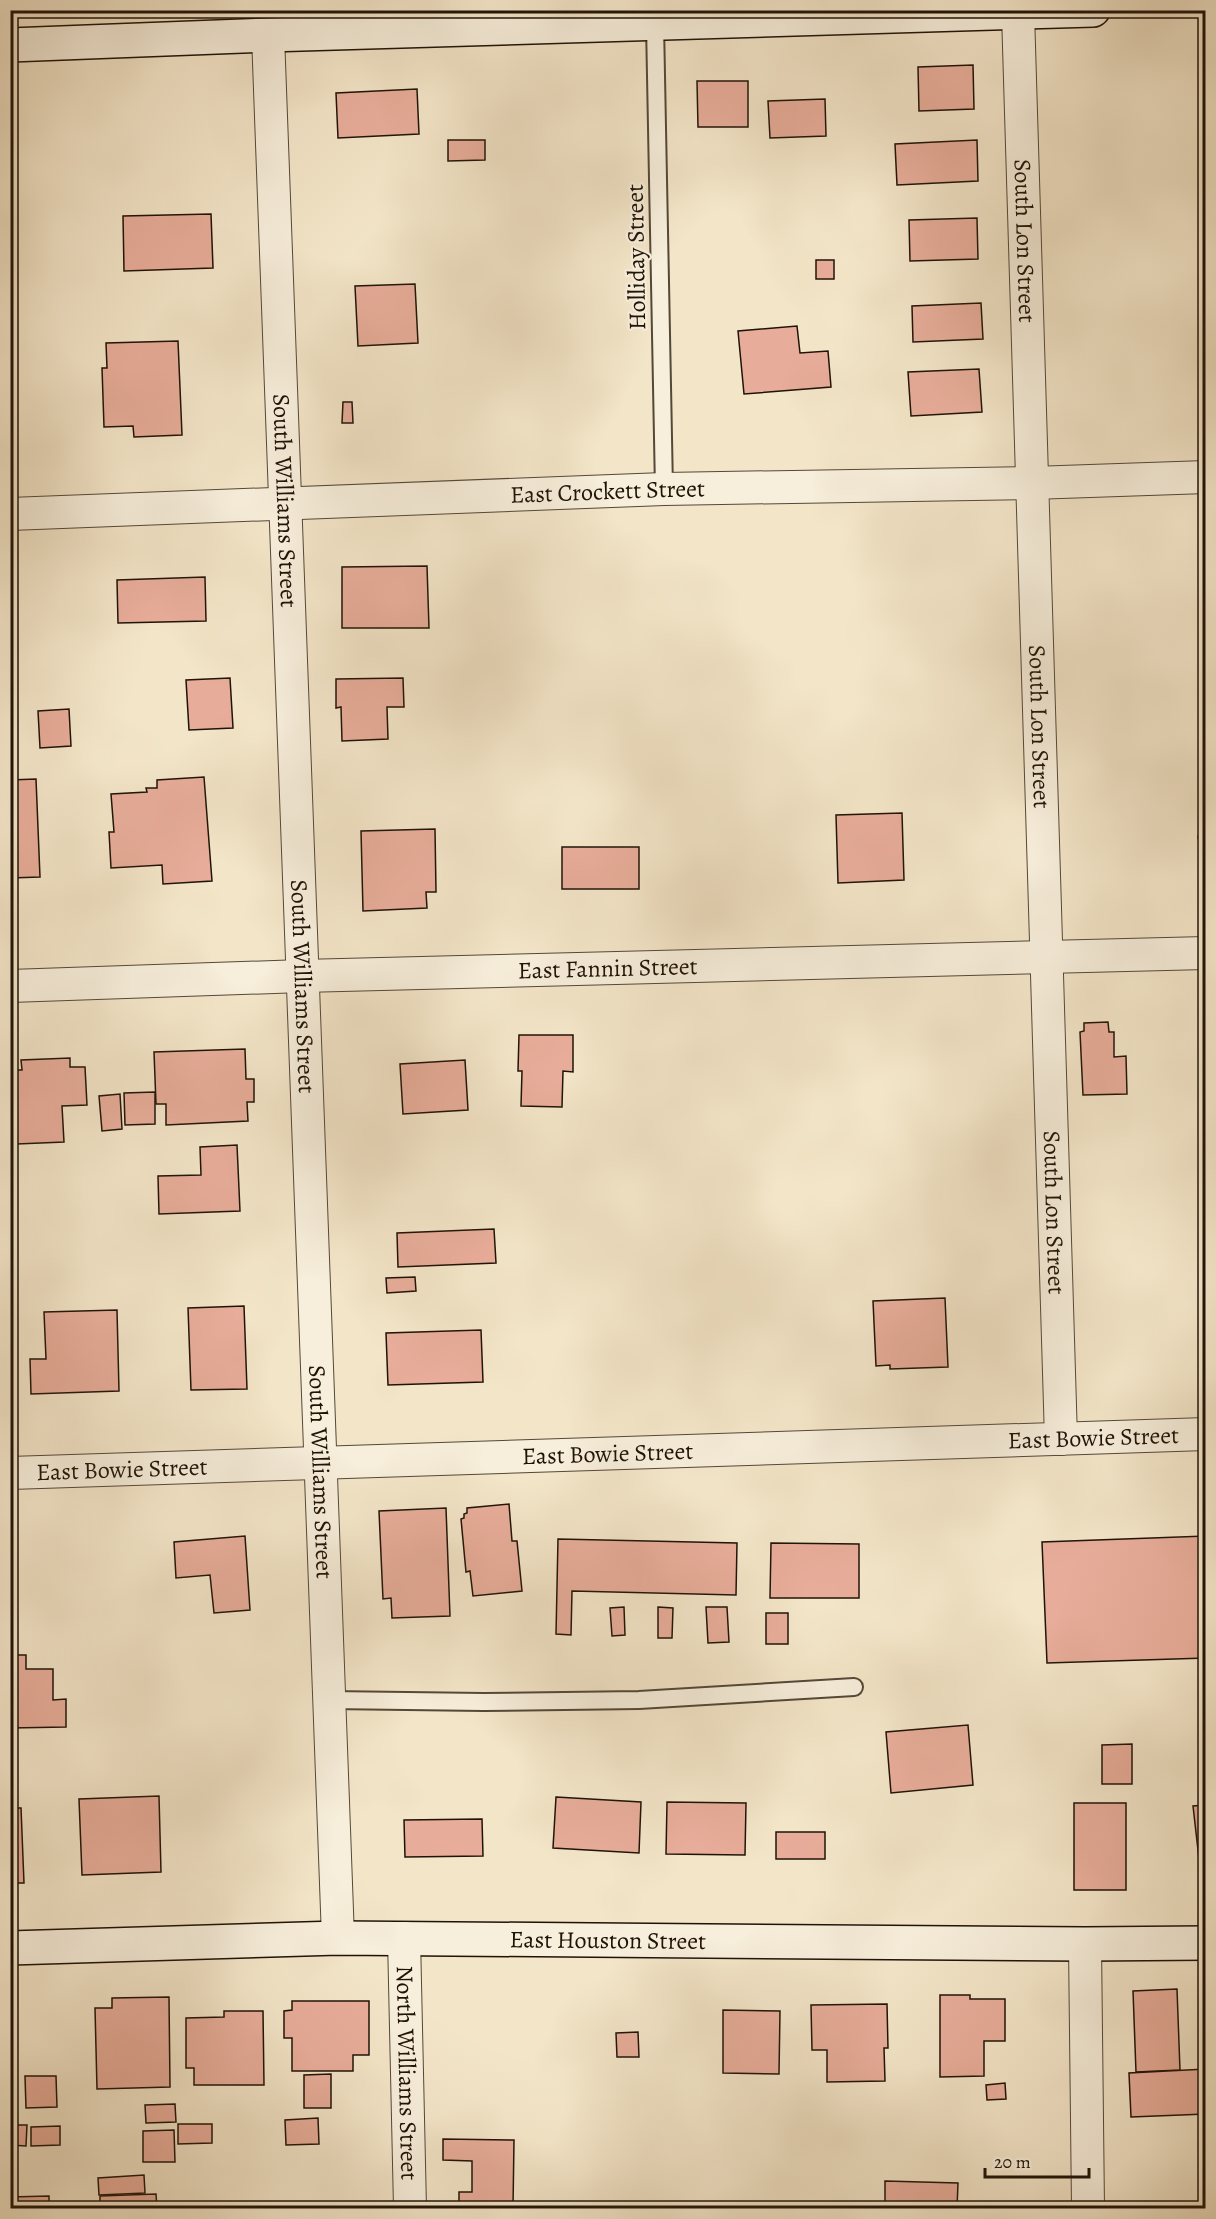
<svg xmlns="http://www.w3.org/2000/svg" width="1216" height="2219" font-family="Alegreya,serif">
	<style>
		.building { fill: #e8ad9a; stroke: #1f1308; stroke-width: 1.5 }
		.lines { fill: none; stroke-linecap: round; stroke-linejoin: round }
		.lane-casing { stroke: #544838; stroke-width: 20 }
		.street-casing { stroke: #544838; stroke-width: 34 }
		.secondary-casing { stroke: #1f1308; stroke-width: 36 }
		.lane { stroke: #f7eedb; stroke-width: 16 }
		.street { stroke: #f7eedb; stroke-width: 32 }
		.secondary { stroke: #f7eedb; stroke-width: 33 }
		.labels { text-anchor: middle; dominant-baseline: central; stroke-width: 4.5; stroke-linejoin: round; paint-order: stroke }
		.street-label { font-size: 24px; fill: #1f1308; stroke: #f7eedb }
	</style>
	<rect width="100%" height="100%" fill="#f3e5c8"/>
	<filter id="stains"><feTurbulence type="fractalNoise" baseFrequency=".00333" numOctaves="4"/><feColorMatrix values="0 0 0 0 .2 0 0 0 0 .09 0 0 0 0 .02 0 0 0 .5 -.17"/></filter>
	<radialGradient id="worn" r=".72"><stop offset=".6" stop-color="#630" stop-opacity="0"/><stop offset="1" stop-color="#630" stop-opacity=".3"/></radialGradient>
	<g class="building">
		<path d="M973,65L974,109L919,111L918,67Z"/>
		<path d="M697,81H748V127H698Z"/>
		<path d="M417,89L419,134L338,138L336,93Z"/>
		<path d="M825,99L826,136L770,138L768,101Z"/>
		<path d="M448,140H485V160L448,161Z"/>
		<path d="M977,140L978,181L897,185L895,144Z"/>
		<path d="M211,214L213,268L124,271L123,216Z"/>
		<path d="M977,218L978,259L910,261L909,220Z"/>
		<rect x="816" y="260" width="18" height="19"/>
		<path d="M415,284L418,343L358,346L355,286Z"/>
		<path d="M981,303L983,339L913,342L912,306Z"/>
		<path d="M797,326L800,353L828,351L831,387L744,394L738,331Z"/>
		<path d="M178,341L182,435L134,437L133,426L104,427L102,368H107L106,343Z"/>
		<path d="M979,369L982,412L911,416L908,372Z"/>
		<path d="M343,402H352L353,423H342Z"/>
		<path d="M427,566L429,628H342V567Z"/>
		<path d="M205,577L206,621L118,623L117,580Z"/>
		<path d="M230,678L233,728L189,730L186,680Z"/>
		<path d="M403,678L404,707H387L388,739L342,741L341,707L336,708V679Z"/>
		<path d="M69,709L71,746L40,748L38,711Z"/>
		<path d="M204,777L212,881L163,884L162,865L111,868L109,832H114L111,794L147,792L146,788H157V780Z"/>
		<path d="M36,779L40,877L10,878V780Z"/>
		<path d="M902,813L904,880L838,883L836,815Z"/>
		<path d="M435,829L436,892H426L427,908L363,911L361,831Z"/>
		<path d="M1204,830H1206L1205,879L1198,836L1204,835Z"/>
		<rect x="562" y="847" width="77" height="42"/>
		<path d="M1108,1022L1109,1032H1114V1057L1126,1056L1127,1094L1083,1095L1080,1032L1084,1031V1023Z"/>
		<path d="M519,1035H573V1072L563,1071L562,1107L521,1106L522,1071H518Z"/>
		<path d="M245,1049L246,1079H254V1102H247L248,1121L166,1125V1104H156L154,1052Z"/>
		<path d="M70,1058V1067H85L87,1105L62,1106L64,1142L17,1144L13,1070H22L21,1060Z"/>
		<path d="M465,1060L468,1110L403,1114L400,1064Z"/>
		<path d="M155,1092V1124L125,1125L124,1093Z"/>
		<path d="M120,1094L122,1129L102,1131L99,1096Z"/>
		<path d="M237,1145L240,1211L159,1214L158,1176L201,1175L200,1147Z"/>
		<path d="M494,1229L496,1263L398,1267L397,1233Z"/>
		<path d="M415,1277L416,1291L387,1293L386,1278Z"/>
		<path d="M945,1298L948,1367L890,1369V1365L876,1366L873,1301Z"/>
		<path d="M244,1306L247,1389L191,1390L188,1308Z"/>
		<path d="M117,1310L119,1391L31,1394L30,1359H46L44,1312Z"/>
		<path d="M481,1330L483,1382L388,1385L386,1333Z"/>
		<path d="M10,1335L12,1396H10Z"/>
		<path d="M509,1504L512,1541H517L522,1591L473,1596L470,1571L466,1572L461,1519L464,1518V1514L467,1513V1508Z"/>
		<path d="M446,1508L450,1616L392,1618L391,1598L383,1599L379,1511Z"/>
		<path d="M245,1536L250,1610L214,1613L210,1575L176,1578L174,1542Z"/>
		<path d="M1206,1536V1658L1047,1663L1042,1542Z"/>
		<path d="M558,1539L737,1543L736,1595L572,1591L571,1635L556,1634Z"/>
		<path d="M771,1543L859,1544V1598H770Z"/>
		<path d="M624,1607L625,1635L612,1636L610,1608Z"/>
		<path d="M658,1607L673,1608L672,1638H658Z"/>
		<path d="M706,1607H727L729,1642L708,1643Z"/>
		<rect x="766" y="1613" width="22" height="31"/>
		<path d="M10,1655H26V1669H53V1700L66,1699V1727L10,1728Z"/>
		<path d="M968,1725L973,1785L891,1793L886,1732Z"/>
		<path d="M1132,1744V1784H1102V1745Z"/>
		<path d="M159,1796L161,1872L82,1875L79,1799Z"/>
		<path d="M556,1797L641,1802L639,1853L553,1848Z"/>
		<path d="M667,1802L746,1803L745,1855L666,1854Z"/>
		<rect x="1074" y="1803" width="52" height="87"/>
		<path d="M1206,1805V1858L1199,1859L1193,1806Z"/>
		<path d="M10,1808H21L24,1883H10Z"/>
		<path d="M482,1819L483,1856L405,1857L404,1820Z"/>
		<rect x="776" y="1832" width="49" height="27"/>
		<path d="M1177,1989L1180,2070L1136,2072L1133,1991Z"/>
		<path d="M940,1995H970V1999H1005V2041H984V2076L940,2077Z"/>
		<path d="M169,1997L170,2087L97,2089L95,2008H112V1998Z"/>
		<path d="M292,2001H369V2055H353V2071H292V2038H284V2011L292,2010Z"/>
		<path d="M887,2004L888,2048H884L885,2081L827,2082V2050H812L811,2005Z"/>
		<path d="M723,2010L780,2011L779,2074L723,2073Z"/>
		<path d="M224,2011H263L264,2085H194V2068H186V2018L224,2017Z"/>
		<path d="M638,2032L639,2057H617L616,2033Z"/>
		<path d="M1206,2069V2114L1131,2117L1129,2073Z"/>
		<path d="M331,2074V2108H304V2075Z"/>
		<path d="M25,2076H56L57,2107L26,2108Z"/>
		<path d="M1005,2083L1006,2099L987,2100L986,2085Z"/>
		<path d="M175,2104L176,2122L146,2123L145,2105Z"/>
		<path d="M318,2118L319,2144L286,2145L285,2120Z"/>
		<path d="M178,2124H212V2143L178,2144Z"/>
		<path d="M10,2125H27L26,2146L10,2145Z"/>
		<path d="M60,2126V2145L31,2146V2127Z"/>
		<path d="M174,2130L175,2162H143V2131Z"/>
		<path d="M443,2139L514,2140L513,2208H459V2192H472V2161L443,2160Z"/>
		<path d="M144,2175L145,2193L99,2195L98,2178Z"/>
		<path d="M885,2181L958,2183L957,2208H885Z"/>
		<path d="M156,2194L157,2208H100V2196Z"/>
		<path d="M49,2196V2208H10V2197Z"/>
		<path d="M997,2203L1058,2204V2208H997Z"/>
	</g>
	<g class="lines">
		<defs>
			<g id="lane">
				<path d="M655,24L664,489"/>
				<path d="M329,1700L484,1702L639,1700L854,1687"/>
			</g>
			<g id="street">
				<path id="s1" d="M1018,13L1061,1439"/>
				<path id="s2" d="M268,35L338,1938"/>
				<path id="s3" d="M10,514L664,489L1032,483L1206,477"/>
				<path id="s4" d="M10,986L302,976L1206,953"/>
				<path id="s5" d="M10,1473L1206,1434"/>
				<path id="s6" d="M404,1938L410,2208"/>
				<path d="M1085,1944L1088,2208"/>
			</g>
			<g id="secondary">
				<path d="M10,45L268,35L1093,10"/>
				<path id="s7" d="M10,1948L338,1938L1085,1944L1206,1943"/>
			</g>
		</defs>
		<use href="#lane" class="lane-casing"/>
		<use href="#street" class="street-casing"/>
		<use href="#secondary" class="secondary-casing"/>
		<use href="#lane" class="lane"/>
		<use href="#street" class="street"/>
		<use href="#secondary" class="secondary"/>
	</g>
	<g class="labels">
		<g class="street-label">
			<text stroke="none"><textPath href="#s1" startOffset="228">South Lon Street</textPath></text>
			<text transform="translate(636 257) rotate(-91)">Holliday Street</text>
			<text stroke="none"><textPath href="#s3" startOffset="598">East Crockett Street</textPath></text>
			<text stroke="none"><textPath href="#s2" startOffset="466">South Williams Street</textPath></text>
			<text stroke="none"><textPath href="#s1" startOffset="714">South Lon Street</textPath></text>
			<text stroke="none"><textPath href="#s4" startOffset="598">East Fannin Street</textPath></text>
			<text stroke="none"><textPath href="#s2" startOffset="952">South Williams Street</textPath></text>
			<text stroke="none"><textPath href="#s1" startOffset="1200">South Lon Street</textPath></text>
			<text stroke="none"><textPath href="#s5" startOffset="1084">East Bowie Street</textPath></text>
			<text stroke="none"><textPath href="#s5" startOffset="598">East Bowie Street</textPath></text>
			<text stroke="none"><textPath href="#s5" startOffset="112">East Bowie Street</textPath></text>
			<text stroke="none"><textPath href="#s2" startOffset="1438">South Williams Street</textPath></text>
			<text stroke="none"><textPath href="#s7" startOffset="598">East Houston Street</textPath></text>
			<text stroke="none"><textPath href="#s6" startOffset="135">North Williams Street</textPath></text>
		</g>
	</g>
	<rect width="1216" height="2219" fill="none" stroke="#f3e5c8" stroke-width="36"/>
	<rect x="12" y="12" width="1192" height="2195" fill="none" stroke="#1f1308" stroke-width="3"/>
	<rect x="18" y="18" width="1180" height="2183" fill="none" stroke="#1f1308" stroke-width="1.5"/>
	<path d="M985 2168v9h104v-9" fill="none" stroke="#1f1308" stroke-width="3"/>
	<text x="994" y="2168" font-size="18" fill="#1f1308" stroke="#f7eedb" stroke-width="4.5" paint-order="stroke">20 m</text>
	<rect width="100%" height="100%" filter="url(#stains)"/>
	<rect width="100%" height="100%" fill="url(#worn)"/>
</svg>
